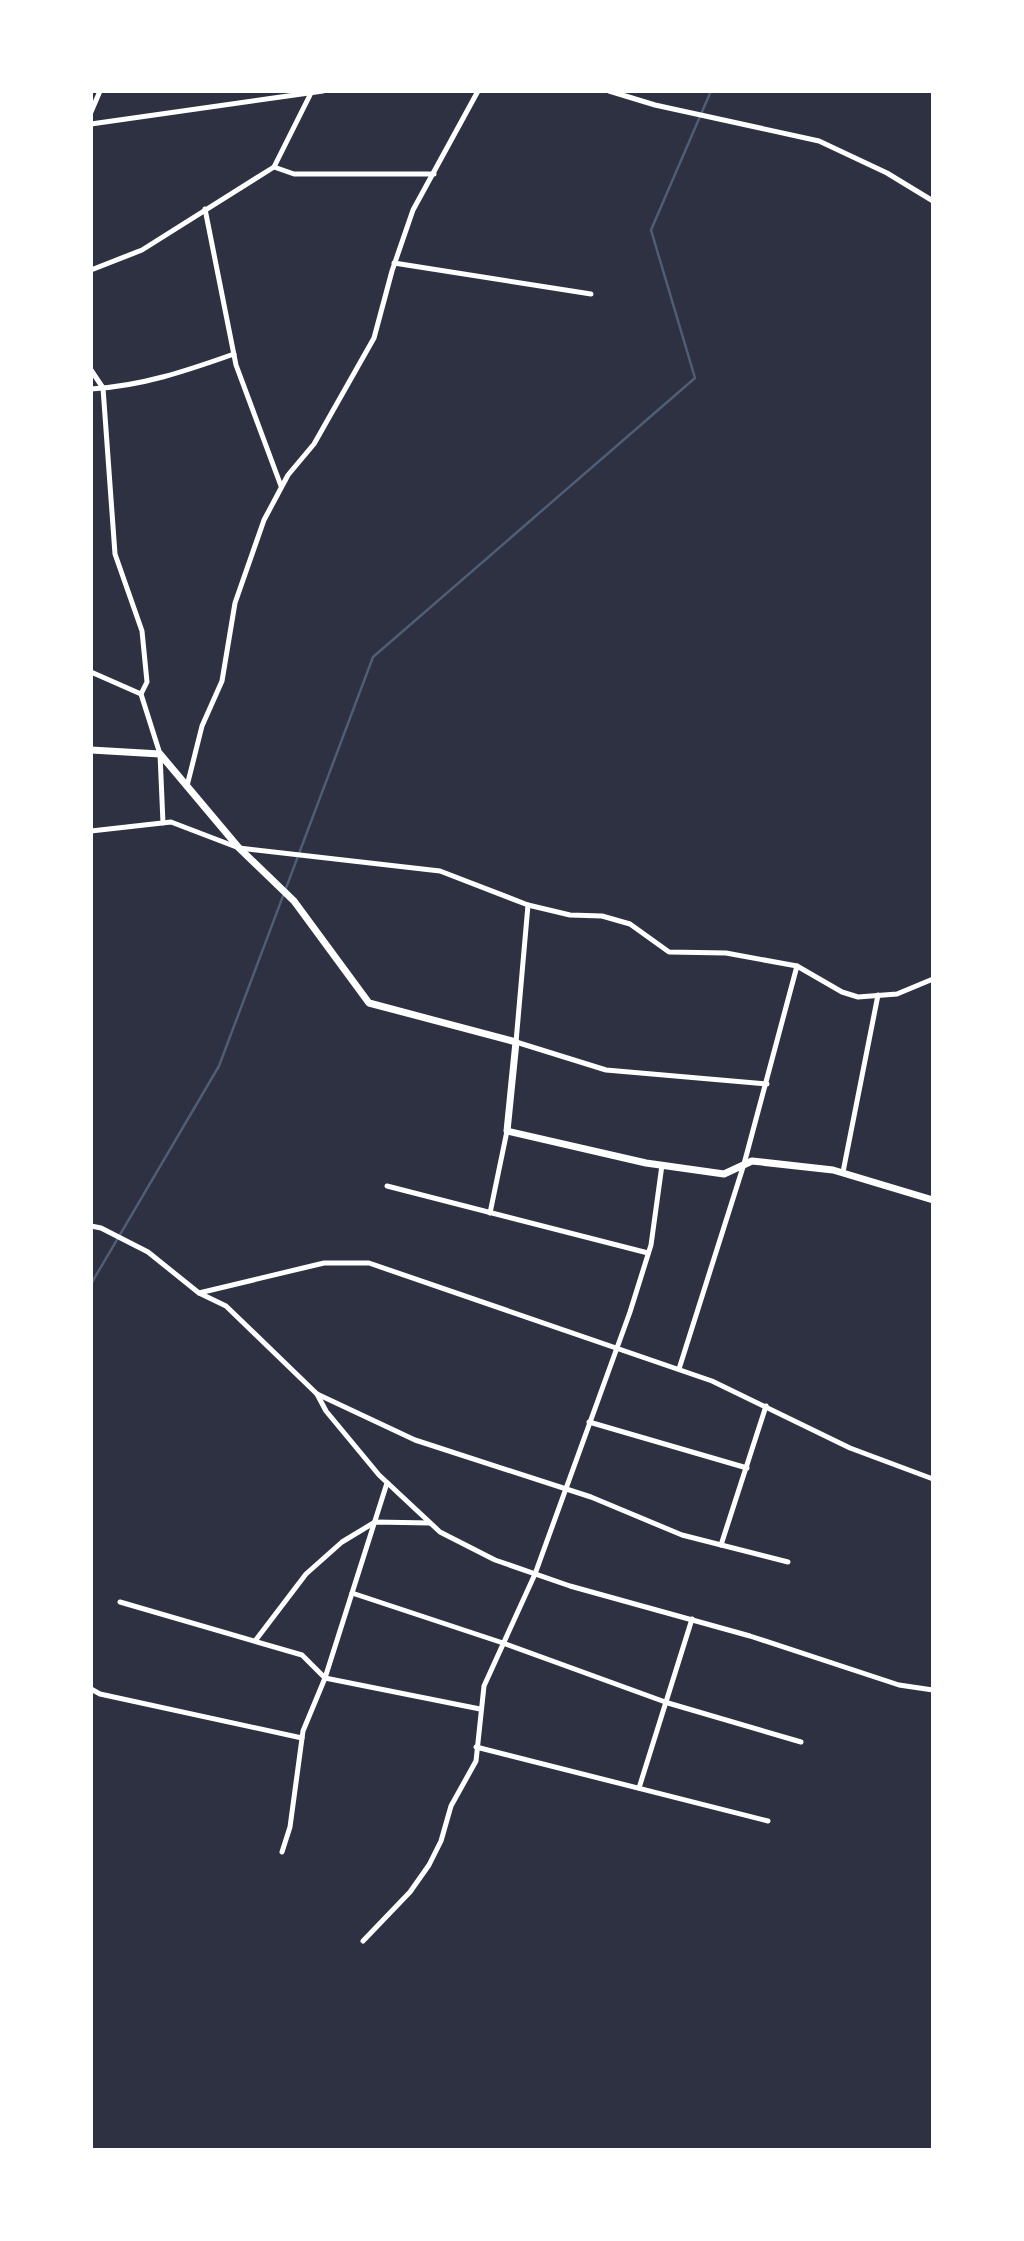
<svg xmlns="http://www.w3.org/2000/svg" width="1024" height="2241" font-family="Montserrat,sans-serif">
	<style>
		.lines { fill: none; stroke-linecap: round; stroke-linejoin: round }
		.stream { stroke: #4f5d75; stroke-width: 2.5 }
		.minor { stroke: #fff; stroke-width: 5 }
		.tertiary { stroke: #fff; stroke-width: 7 }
	</style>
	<rect width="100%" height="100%" fill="#2d3142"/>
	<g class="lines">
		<path class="stream" d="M91,1284L219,1066L373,657L695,378L651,230L711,91"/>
		<g class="minor">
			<path d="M609,91L655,105L819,141L887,173L933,201"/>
			<path d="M91,112L100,91"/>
			<path d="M91,124L323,91"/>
			<path d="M274,167L294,174H434"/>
			<path d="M205,209L236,365L281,486"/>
			<path d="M394,263L591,294"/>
			<path d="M91,270L142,250L274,167L311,93"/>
			<path d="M91,370L103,388L115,554L142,631L147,682L141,694"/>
			<path d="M91,389C142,386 186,371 234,354"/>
			<path d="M91,672L141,694L160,754L163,823"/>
			<path d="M187,786L202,726L222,681L235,603L264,520L288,475L314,444L374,338L392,271L413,210L478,91"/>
			<path d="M91,831L171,822L239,848L440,871L528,905L570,915L602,916L630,924L669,952L726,953L797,966L842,992L858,997L897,994L933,979"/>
			<path d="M528,905L516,1042L606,1070L767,1084"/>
			<path d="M843,1172L878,995"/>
			<path d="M387,1186L648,1253"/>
			<path d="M490,1213L507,1131"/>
			<path d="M91,1226L101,1228L148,1252L199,1293L226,1306L317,1394L415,1440L591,1497L682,1535L788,1562"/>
			<path d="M199,1293L324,1263H369L712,1381L850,1448L933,1479"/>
			<path d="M679,1369L744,1164L797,966"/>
			<path d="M317,1394L326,1411L379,1475L440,1532L495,1560L570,1586L750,1636L899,1685L933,1690"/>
			<path d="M589,1422L747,1468"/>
			<path d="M721,1545L766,1406"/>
			<path d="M352,1593L503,1643L668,1703L801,1742"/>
			<path d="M120,1602L302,1655L325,1678L480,1709"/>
			<path d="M255,1641L306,1574L342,1542L375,1522L430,1523"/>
			<path d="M91,1689L100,1694L302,1738"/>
			<path d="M476,1747L768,1821"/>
			<path d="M639,1788L692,1619"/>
			<path d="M282,1852L290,1827L303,1731L325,1678L387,1483"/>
			<path d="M363,1941L410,1892L429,1865L441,1841L451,1806L476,1761L484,1686L535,1574L630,1312L651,1245L662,1165"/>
		</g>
		<path class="tertiary" d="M91,750L160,754L239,848L294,901L369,1003L516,1042L507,1131L646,1163L724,1174L752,1161L833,1170L933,1200"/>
	</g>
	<rect width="1024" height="2241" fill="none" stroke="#ffffff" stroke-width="186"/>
</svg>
